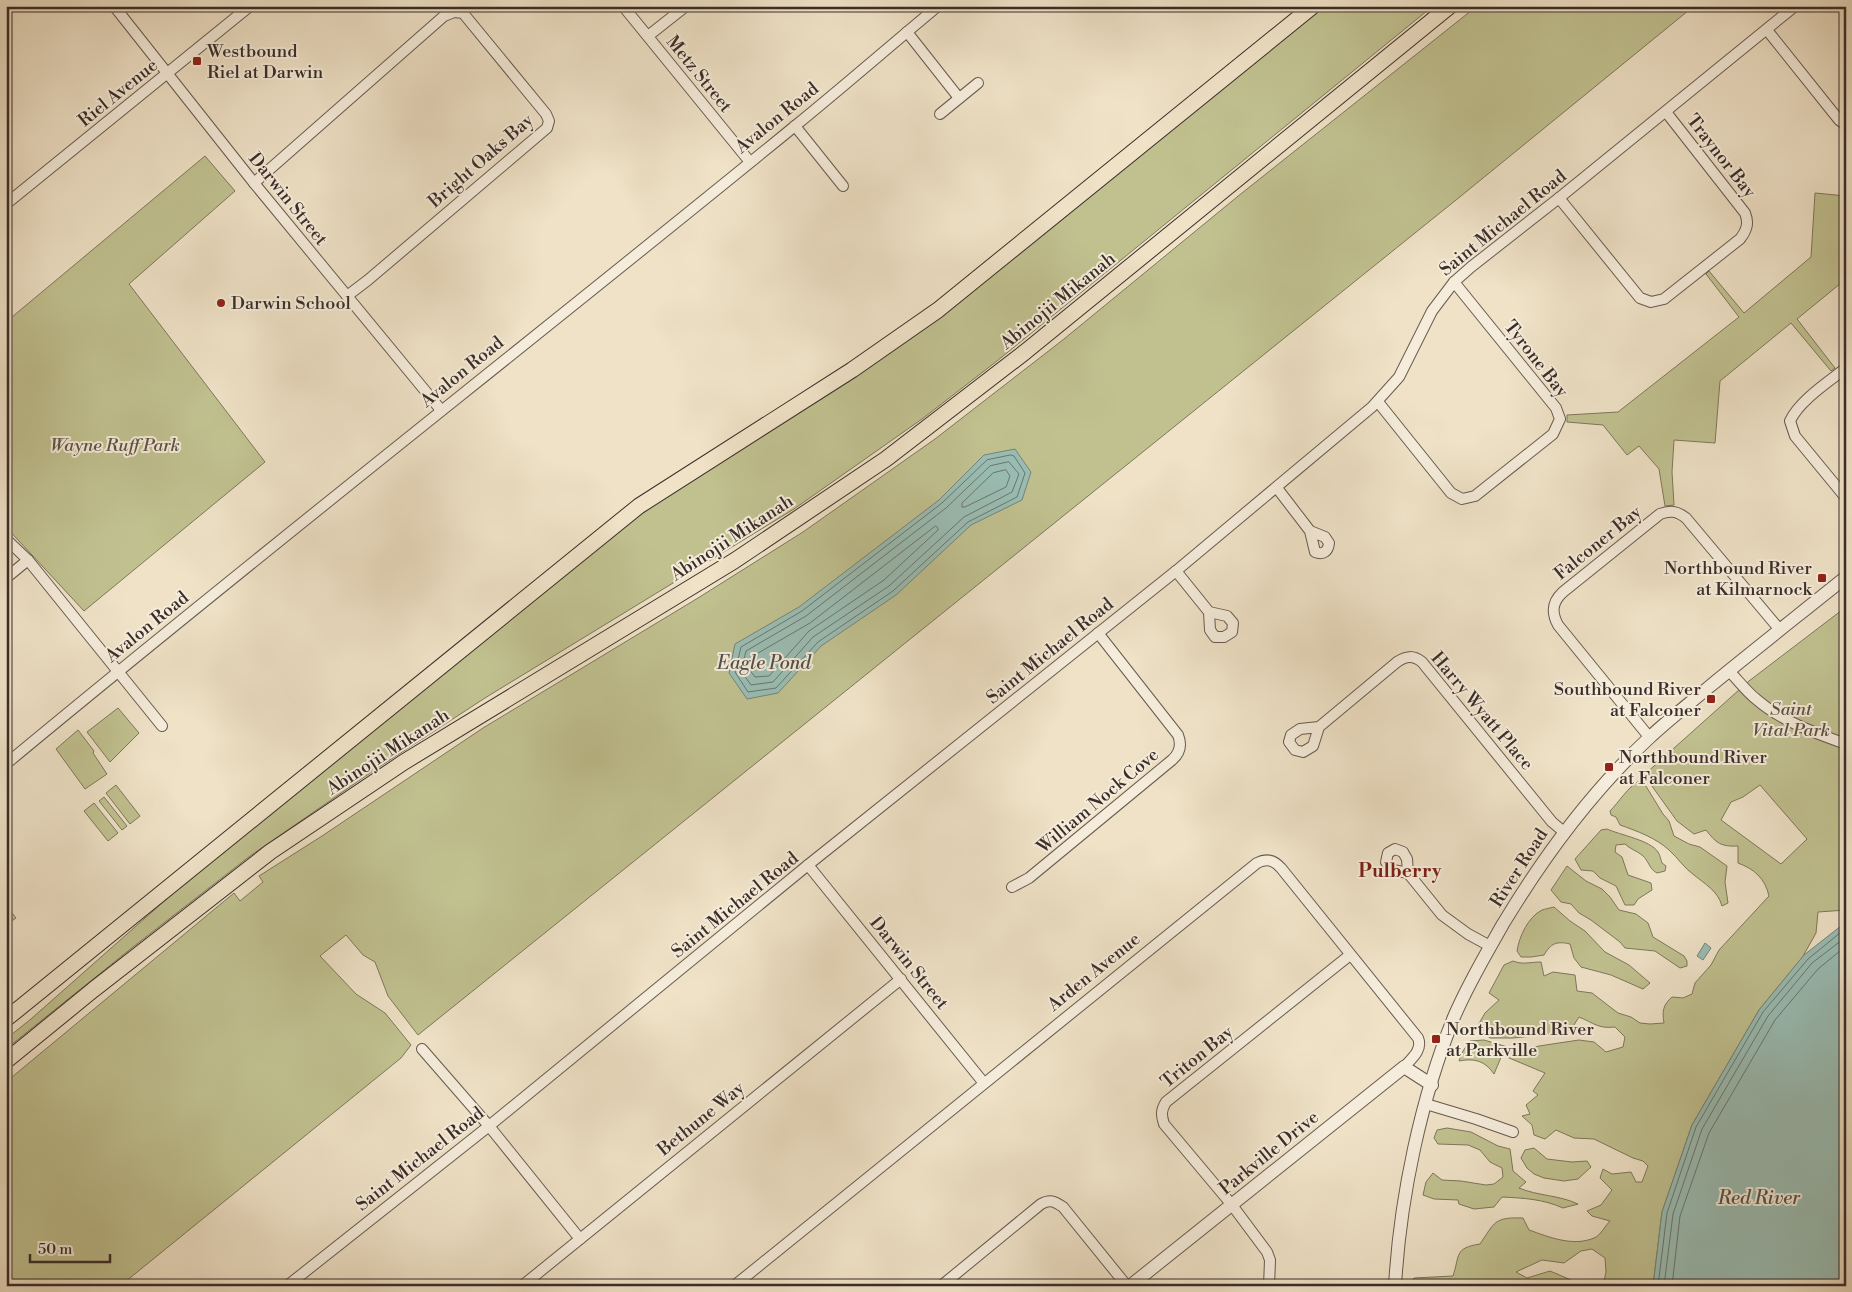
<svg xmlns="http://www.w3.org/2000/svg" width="1852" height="1292" font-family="'Libre Bodoni',serif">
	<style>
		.green { fill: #c1c190; stroke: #7e775c; fill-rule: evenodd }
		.water { fill: #9abeb5; stroke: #74847d }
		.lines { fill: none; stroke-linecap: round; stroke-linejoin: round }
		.shore { stroke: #6a766e; stroke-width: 1 }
		.minor-casing { stroke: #675a50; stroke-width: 12 }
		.tertiary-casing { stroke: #675a50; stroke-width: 14 }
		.primary-casing { stroke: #3a2d28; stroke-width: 17 }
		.minor { stroke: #f5ecdb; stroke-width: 10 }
		.tertiary { stroke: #f5ecdb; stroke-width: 12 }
		.primary { stroke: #efe2c7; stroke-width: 15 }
		.poi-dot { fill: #8f2418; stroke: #f5ecdb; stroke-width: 2 }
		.labels { text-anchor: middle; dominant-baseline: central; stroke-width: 4; stroke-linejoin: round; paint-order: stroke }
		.poi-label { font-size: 18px; fill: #3a2d28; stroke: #f5ecdb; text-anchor: start }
		.street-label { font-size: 18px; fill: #3a2d28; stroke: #f5ecdb }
		.park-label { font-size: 18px; font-style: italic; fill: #5c5242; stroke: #f5ecdb }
		.water-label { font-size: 19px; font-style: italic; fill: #52514b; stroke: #f5ecdb }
		.neighbourhood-label { font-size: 19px; font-weight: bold; fill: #7a1f14; stroke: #f5ecdb }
	</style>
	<rect width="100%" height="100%" fill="#efe2c7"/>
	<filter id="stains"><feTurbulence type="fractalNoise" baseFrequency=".004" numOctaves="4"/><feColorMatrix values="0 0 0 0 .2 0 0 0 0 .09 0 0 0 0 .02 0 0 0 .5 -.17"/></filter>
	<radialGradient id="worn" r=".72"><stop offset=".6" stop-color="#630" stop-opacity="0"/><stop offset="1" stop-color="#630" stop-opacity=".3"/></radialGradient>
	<g class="green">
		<path d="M1323,6H1433L997,361L922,419L794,509L485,698L373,771L250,856L133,947L6,1049V1039L31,1019L205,865L641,511L1049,228Z"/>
		<path d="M1477,6H1694L1461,196L418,1035L388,996L375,962L363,955L346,935L320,956L356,994L385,1013L411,1045L401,1058L120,1286H6V1082L234,893L240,901L263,882L259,876L322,836L483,728L698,598L803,532L935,439L1064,339L1237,197Z"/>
		<path d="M205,156L235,191L129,284L265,462L84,611L6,527V322Z"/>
		<path d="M1815,193L1846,196V279L1797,319L1835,368L1831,371L1791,323L1720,381L1715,443L1674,440L1672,472L1674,505L1665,506L1659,469L1639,446L1627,455L1603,425L1567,422V415L1618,412L1739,317L1706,274L1709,271L1744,313L1811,257Z"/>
		<path d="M1846,607V910L1818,912L1816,933L1802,958L1759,1010L1692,1125L1662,1212L1653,1286H1603L1606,1272L1605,1258L1592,1249L1581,1251L1564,1263L1542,1260L1516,1272L1527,1278L1550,1271L1571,1280L1576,1286H1410L1414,1278L1453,1276C1460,1255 1454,1248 1480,1244C1495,1222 1494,1217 1523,1218L1529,1230C1549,1237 1573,1247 1594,1238C1600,1236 1605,1226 1610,1221L1592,1216L1587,1211L1601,1205L1612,1190L1600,1178L1603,1169L1612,1174L1631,1172L1636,1182H1642L1648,1166L1643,1161L1633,1158L1594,1139L1574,1138L1556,1130L1545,1139L1534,1135L1532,1125L1522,1116L1530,1114L1526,1105L1538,1095L1533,1091L1545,1073L1502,1055L1494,1074C1485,1061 1475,1058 1459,1061L1463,1051L1470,1041L1484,1040L1521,1051L1539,1046L1579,1040L1594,1042L1606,1052L1623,1047L1625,1037L1615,1027C1598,1029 1594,1023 1579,1017L1572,1028L1551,1034L1513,1038H1490L1477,1027L1485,1013L1499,1000L1489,993L1504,965L1513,961C1523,965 1530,962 1541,962L1544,976L1553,972L1575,975L1577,991L1592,993L1618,1013L1631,1017L1640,1023L1650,1024L1664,1023C1662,1011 1663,1005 1672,997L1683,998L1692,994L1695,983L1711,965L1719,950L1769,896C1765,878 1754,869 1738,863V846C1721,847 1716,843 1706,830L1694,834L1677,821L1644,775L1749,681ZM1760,785L1807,839L1781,864L1721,820L1731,802L1743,797Z"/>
		<path d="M118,708L139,733L110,762L87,732Z"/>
		<path d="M78,730L94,751L93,753L107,774L85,789L56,749Z"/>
		<path d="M1639,781L1644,783L1663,814L1669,821L1674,836L1689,844L1700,847L1727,866L1725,882L1728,903L1722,906C1718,891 1705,884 1694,875C1684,868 1678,858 1669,850C1656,838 1637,831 1620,825L1616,817L1611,815L1610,811C1619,802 1628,787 1639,781Z"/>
		<path d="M116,785L140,816L130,824L106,793Z"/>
		<path d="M104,797L127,826L122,830L99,801Z"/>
		<path d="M94,803L118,833L108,841L84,811Z"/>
		<path d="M1607,829C1620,835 1650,840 1658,852C1660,855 1661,860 1662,863L1666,866L1665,871L1657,873C1649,869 1649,861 1642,855C1637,851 1630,849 1625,844L1616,845L1615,852L1622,857L1628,875L1651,883L1652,890L1638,899L1634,905H1625L1616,886L1600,878L1593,871L1581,870L1575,859L1601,830Z"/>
		<path d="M1567,866L1586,881L1602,889L1610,897L1619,910L1636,914L1648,923L1653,937L1684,956L1687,961V966L1680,968L1655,951L1625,948L1620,942L1591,920L1579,913L1571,904L1561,902L1551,890Z"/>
		<path d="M6,905L16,918L6,925Z"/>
		<path d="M1554,907L1570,921L1585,931L1605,952L1629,965L1650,983L1643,989L1611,975L1581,967L1574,958L1570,944C1557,941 1551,943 1544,955L1531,957H1521L1517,951C1519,937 1528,917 1542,910C1545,909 1550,908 1554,907Z"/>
		<path d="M1447,1128L1471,1132L1498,1146L1510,1149L1513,1171L1526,1182L1519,1188C1538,1196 1559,1195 1578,1204L1563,1208C1543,1199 1523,1198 1502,1197L1494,1207L1474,1209L1459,1204L1458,1200L1434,1199L1423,1195L1426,1182L1433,1173L1442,1180L1461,1181L1486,1185L1494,1184L1503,1177L1502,1168L1490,1162L1480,1150L1468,1145L1438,1144L1434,1138L1437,1130Z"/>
		<path d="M1534,1148L1547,1159L1572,1162L1587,1161L1591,1167L1578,1179L1564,1181L1544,1178L1534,1174L1527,1168L1521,1158L1525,1150Z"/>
	</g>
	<g class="water">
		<path d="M1015,449L1031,472L1022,500L971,525L896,595L821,646L778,693L747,699L729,673L735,644L799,607L939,500L984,455Z"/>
		<path d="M1846,922V1286H1653L1662,1212L1692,1125L1759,1010L1804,955Z"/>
		<path d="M1705,943L1711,948L1703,960L1697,956Z"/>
	</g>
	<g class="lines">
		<g class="shore">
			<path d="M1011,455L1014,456L1025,473L1017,497L968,522L893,591L818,642L776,688L748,692L735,672L741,647L802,611L942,503L987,460Z"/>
			<path d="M1009,462L1019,474L1012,492L964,517L889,586L813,637L773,682L751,685L741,671L746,651L806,616L946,508L990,466Z"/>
			<path d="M1006,470L1010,476L1006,487L965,507H962V503L993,473Z"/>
			<path d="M936,526L938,528V530L884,580L809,631L769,676L755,677L749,669L753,656L810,623Z"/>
			<path d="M1658,1286L1667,1213L1696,1127L1763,1012L1808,959L1846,928"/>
			<path d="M1664,1286L1673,1214L1702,1129L1768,1016L1812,963L1846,937"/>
			<path d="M1672,1286L1680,1216L1709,1133L1775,1020L1818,969L1846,946"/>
		</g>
		<defs>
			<g id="minor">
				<path d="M114,6L254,183L441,410"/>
				<path d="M623,6L750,162"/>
				<path d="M1767,30L1839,120L1846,125"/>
				<path d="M907,32L959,98"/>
				<path d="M648,36L686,6"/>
				<path d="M940,114L978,83"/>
				<path d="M795,126L843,186"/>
				<path d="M254,183L444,16L454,12L463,13L546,114L549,121L547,128L368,280L347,296"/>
				<path d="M1559,198L1640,298L1651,302L1664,299L1740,239C1747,230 1749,223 1745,213L1666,112"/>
				<path d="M6,204L250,6"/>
				<path d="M1846,368C1828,382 1799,401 1790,421L1795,436L1846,498"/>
				<path d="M1378,402L1451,493L1462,499L1475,496L1553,434L1560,419L1556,408L1454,282"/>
				<path d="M1277,488L1310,531L1315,552C1323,555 1328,552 1329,543L1325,537L1310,531"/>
				<path d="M6,539L28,560L162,726"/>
				<path d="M1176,571L1209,612L1210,630L1215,637H1224L1232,632L1233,623L1227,616L1209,612"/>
				<path d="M6,578L28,560"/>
				<path d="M1729,671C1738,680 1746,691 1756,699C1781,721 1815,733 1846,744"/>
				<path d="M1319,727L1313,746L1303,752L1295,750L1289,742L1291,735L1300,729L1319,727L1397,662C1406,656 1413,655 1422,662L1552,822L1564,832"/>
				<path d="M1650,738L1558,625C1551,612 1552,602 1563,592L1660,514C1670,510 1677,511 1686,518L1780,630"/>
				<path d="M6,764C266,548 533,340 795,126C843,87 890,46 938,6"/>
				<path d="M808,865L983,1082"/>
				<path d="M1408,873L1393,870L1386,862L1388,853L1395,849L1403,852L1407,859L1408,873L1442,915L1468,934L1490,946"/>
				<path d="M1012,887L1029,878L1172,760C1180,753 1182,745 1178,735L1098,633"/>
				<path d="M422,1049L489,1126L580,1239"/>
				<path d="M1426,1104L1476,1119L1513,1132"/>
				<path d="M287,1286L489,1126L808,865L1176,571L1372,407L1399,377L1432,311L1454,282L1471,267L1559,198L1795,6"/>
				<path d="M522,1286L901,979"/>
				<path d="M734,1286L1257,863C1267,858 1274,860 1281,868L1418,1038C1423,1050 1411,1059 1404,1067"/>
				<path d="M941,1286L1041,1204C1050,1199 1054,1201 1063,1207L1127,1286"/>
				<path d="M1269,1286L1270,1260L1267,1252L1232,1205L1164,1124C1161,1115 1161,1110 1166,1102L1350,955"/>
			</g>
			<g id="tertiary">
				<path d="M1130,1286L1404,1067L1432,1085"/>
				<path d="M1395,1286C1400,1198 1421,1098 1454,1017C1468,984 1486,954 1503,924C1544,856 1591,792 1649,738C1668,720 1689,704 1709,687C1754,650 1800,614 1846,577"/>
			</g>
			<g id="primary">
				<path d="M6,1019L639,506L852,370L938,310L1313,6"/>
				<path d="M6,1061L93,990L270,852L404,762L734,561L886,459L1025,352L1450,6"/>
			</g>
		</defs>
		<use href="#minor" class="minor-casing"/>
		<use href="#tertiary" class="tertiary-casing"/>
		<use href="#primary" class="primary-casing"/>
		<use href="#minor" class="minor"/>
		<use href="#tertiary" class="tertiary"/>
		<use href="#primary" class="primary"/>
	</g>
	<g class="poi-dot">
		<rect x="192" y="56" width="10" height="10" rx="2.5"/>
		<circle cx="221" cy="303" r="5"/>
		<rect x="1817" y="573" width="10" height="10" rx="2.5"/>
		<rect x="1706" y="694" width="10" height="10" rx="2.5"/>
		<rect x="1604" y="762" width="10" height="10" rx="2.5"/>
		<rect x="1431" y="1034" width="10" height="10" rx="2.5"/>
	</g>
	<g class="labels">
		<g class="poi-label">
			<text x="207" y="51">Westbound<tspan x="207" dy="21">Riel at Darwin</tspan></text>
			<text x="231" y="303">Darwin School</text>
			<text x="1812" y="568" text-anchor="end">Northbound River<tspan x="1812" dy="21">at Kilmarnock</tspan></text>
			<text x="1701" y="689" text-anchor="end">Southbound River<tspan x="1701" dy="21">at Falconer</tspan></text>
			<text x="1619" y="757">Northbound River<tspan x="1619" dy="21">at Falconer</tspan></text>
			<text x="1446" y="1029">Northbound River<tspan x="1446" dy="21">at Parkville</tspan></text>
		</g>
		<g class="street-label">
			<text transform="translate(699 74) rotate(51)">Metz Street</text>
			<text transform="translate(118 93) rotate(-39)">Riel Avenue</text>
			<text transform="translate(777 118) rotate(-39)">Avalon Road</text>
			<text transform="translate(1721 156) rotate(52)">Traynor Bay</text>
			<text transform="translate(481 161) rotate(-41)">Bright Oaks Bay</text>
			<text transform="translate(288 199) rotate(51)">Darwin Street</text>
			<text transform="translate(1503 223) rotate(-39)">Saint Michael Road</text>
			<text transform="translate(1058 301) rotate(-39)">Abinojii Mikanah</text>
			<text transform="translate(1536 359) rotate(52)">Tyrone Bay</text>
			<text transform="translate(462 372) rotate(-39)">Avalon Road</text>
			<text transform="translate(732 538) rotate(-33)">Abinojii Mikanah</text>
			<text transform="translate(1598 543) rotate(-39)">Falconer Bay</text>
			<text transform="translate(147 627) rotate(-39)">Avalon Road</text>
			<text transform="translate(1050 651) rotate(-39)">Saint Michael Road</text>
			<text transform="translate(1482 711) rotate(50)">Harry Wyatt Place</text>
			<text transform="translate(388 752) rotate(-33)">Abinojii Mikanah</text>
			<text transform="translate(1098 801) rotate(-40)">William Nock Cove</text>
			<text transform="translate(1519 868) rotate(-57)">River Road</text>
			<text transform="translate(735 905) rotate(-39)">Saint Michael Road</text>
			<text transform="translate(909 963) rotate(51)">Darwin Street</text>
			<text transform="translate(1094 972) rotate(-39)">Arden Avenue</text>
			<text transform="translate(1197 1057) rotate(-39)">Triton Bay</text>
			<text transform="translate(701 1119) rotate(-39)">Bethune Way</text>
			<text transform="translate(1269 1153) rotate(-39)">Parkville Drive</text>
			<text transform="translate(420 1159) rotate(-38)">Saint Michael Road</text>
		</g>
		<g class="park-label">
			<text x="115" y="445">Wayne Ruff Park</text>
			<text x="1791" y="709">Saint<tspan x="1791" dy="21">Vital Park</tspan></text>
		</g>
		<g class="water-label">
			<text x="764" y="663">Eagle Pond</text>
			<text x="1759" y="1198">Red River</text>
		</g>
		<g class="neighbourhood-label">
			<text x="1400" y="871">Pulberry</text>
		</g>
	</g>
	<rect width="1852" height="1292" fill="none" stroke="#efe2c7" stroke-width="25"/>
	<rect x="8" y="8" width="1837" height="1277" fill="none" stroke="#3a2d28" stroke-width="2.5"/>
	<rect x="12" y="12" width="1827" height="1267" fill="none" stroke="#3a2d28"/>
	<path d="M30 1254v8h80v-8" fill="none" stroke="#3a2d28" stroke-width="2.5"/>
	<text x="38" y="1254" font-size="15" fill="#3a2d28" stroke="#f5ecdb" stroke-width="4" paint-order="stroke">50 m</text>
	<rect width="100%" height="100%" filter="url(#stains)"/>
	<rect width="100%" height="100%" fill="url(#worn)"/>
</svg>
